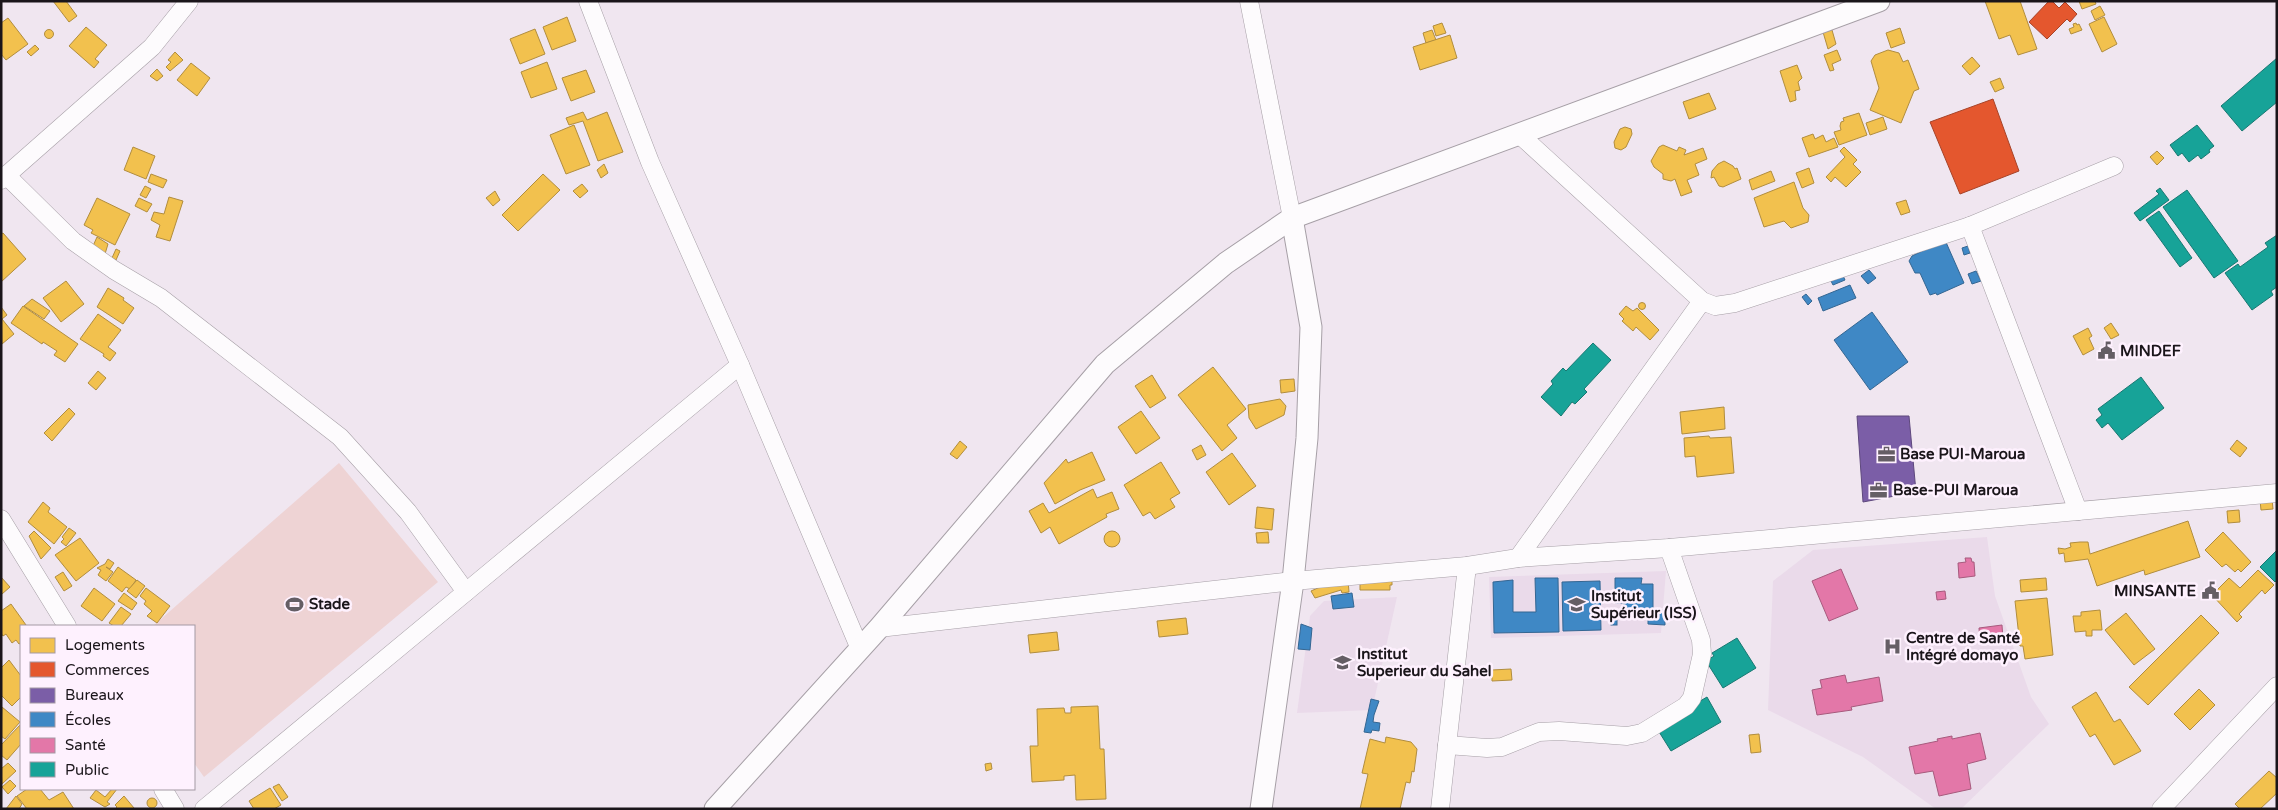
<svg xmlns="http://www.w3.org/2000/svg" width="2278" height="810" font-family="'Varela Round',sans-serif">
	<style>
		.built { fill: #eadaea }
		.green { fill: #eed3d4 }
		.homes { fill: #f2c14e; stroke: #b18d3e }
		.shops { fill: #e4572e; stroke: #a74328 }
		.offices { fill: #7b5ea7; stroke: #5e487d }
		.schools { fill: #3f88c5; stroke: #346692 }
		.health { fill: #e377a8; stroke: #a75a7d }
		.public { fill: #17a398; stroke: #187872 }
		.lines { fill: none; stroke-linecap: round; stroke-linejoin: round }
		.minor-casing { stroke: #a69fa6; stroke-width: 19 }
		.tertiary-casing { stroke: #a69fa6; stroke-width: 23 }
		.minor { stroke: #fdfbfd; stroke-width: 18 }
		.tertiary { stroke: #fdfbfd; stroke-width: 21 }
		.labels { text-anchor: middle; dominant-baseline: central; stroke-width: 5; stroke-linejoin: round; paint-order: stroke }
		.poi-label { font-size: 15px; font-weight: bold; fill: #1a151a; stroke: #fef1fe; text-anchor: start }
	</style>
	<rect width="100%" height="100%" fill="#f0e6f0"/>
	<g class="built">
		<path d="M1987,537L1995,596L2031,697L2049,724L1961,809H1936L1863,757L1768,710L1773,581L1813,550Z"/>
		<path d="M1666,571L1661,633L1491,638L1489,577Z"/>
		<path d="M1397,597L1372,710L1297,713L1310,616L1324,601Z"/>
	</g>
	<path class="green" d="M339,463L438,582L204,777L194,763V626H153Z"/>
	<g class="homes">
		<path d="M53,1H66L77,16L69,22Z"/>
		<path d="M1985,1H2020L2037,49L2018,55L2010,35L1999,39Z"/>
		<path d="M2079,1H2095L2096,4L2082,9Z"/>
		<path d="M2100,6L2105,15L2095,20L2091,11Z"/>
		<path d="M567,17L576,41L552,50L543,27Z"/>
		<path d="M2104,17L2117,44L2102,52L2089,24Z"/>
		<path d="M8,18L28,44L6,60L1,54V23Z"/>
		<path d="M1442,23L1446,33L1436,36L1433,26Z"/>
		<path d="M2076,23L2077,25L2079,24L2082,30L2071,34L2069,29L2074,27L2073,24Z"/>
		<path d="M86,27L107,45L95,59L99,62L94,68L69,46Z"/>
		<path d="M1900,28L1905,43L1891,48L1886,33Z"/>
		<path d="M535,29L545,54L520,64L510,39Z"/>
		<circle cx="49" cy="34" r="4.5"/>
		<path d="M1432,30L1436,40L1426,43L1423,33Z"/>
		<path d="M1832,30L1836,44L1828,49L1823,32Z"/>
		<path d="M1450,35L1457,58L1420,70L1413,47Z"/>
		<path d="M35,45L39,49L31,56L27,52Z"/>
		<path d="M1837,50L1841,60L1832,64L1834,70L1830,71L1824,55Z"/>
		<path d="M1888,50L1899,53L1903,62L1908,60L1919,89L1914,91L1901,123L1870,110L1879,88L1871,61L1875,55Z"/>
		<path d="M175,52L183,60L170,71L166,67L171,62L168,60Z"/>
		<path d="M1972,57L1980,66L1970,75L1962,66Z"/>
		<path d="M547,62L557,89L531,98L521,72Z"/>
		<path d="M191,63L210,78L197,96L177,80Z"/>
		<path d="M1797,65L1802,78L1798,82L1800,90L1795,91L1796,100L1790,102L1780,71Z"/>
		<path d="M157,69L163,76L157,81L150,76Z"/>
		<path d="M586,70L595,92L571,101L562,78Z"/>
		<path d="M2000,78L2004,88L1995,92L1990,82Z"/>
		<path d="M1709,93L1716,109L1689,119L1683,102Z"/>
		<path d="M583,112L587,120L607,112L623,152L598,161L583,121L569,125L566,118Z"/>
		<path d="M1859,113L1867,135L1839,145L1834,132L1841,130L1840,126L1841,122L1844,121L1843,118Z"/>
		<path d="M1883,117L1887,129L1870,135L1866,123Z"/>
		<path d="M574,125L590,165L566,174L550,135Z"/>
		<path d="M1625,127L1631,129L1632,134L1626,147L1621,150L1615,148L1614,142L1620,129Z"/>
		<path d="M1813,134L1815,139L1823,135L1826,142L1834,138L1838,147L1809,157L1802,138Z"/>
		<path d="M1663,145L1677,151L1679,147L1686,150L1684,155L1703,148L1707,159L1695,164L1699,175L1687,180L1692,192L1681,196L1675,179L1671,181L1663,179V174L1654,167L1651,161L1659,147Z"/>
		<path d="M133,147L155,156L146,179L124,170Z"/>
		<path d="M1844,147L1857,160L1853,164L1861,172L1846,187L1835,177L1831,182L1826,177L1845,157L1840,151Z"/>
		<path d="M2157,151L2164,158L2157,165L2150,157Z"/>
		<path d="M1724,161L1733,166L1735,169L1737,168L1741,179L1723,187L1719,186L1714,177L1711,178L1712,171L1718,164Z"/>
		<path d="M604,164L608,173L601,178L597,170Z"/>
		<path d="M1809,168L1814,183L1802,188L1796,173Z"/>
		<path d="M1771,171L1775,181L1752,190L1749,180Z"/>
		<path d="M151,174L167,180L163,188L148,182Z"/>
		<path d="M543,174L560,190L518,231L502,215Z"/>
		<path d="M1794,182L1803,208L1809,215L1808,222L1791,228L1784,221L1764,227L1754,198Z"/>
		<path d="M582,184L588,191L580,198L573,191Z"/>
		<path d="M145,186L151,189L146,198L140,195Z"/>
		<path d="M495,191L500,200L493,206L486,198Z"/>
		<path d="M169,197L183,201L170,241L156,237L160,225L151,220L154,212L164,214Z"/>
		<path d="M97,198L130,214L115,245L91,233L93,230L84,225Z"/>
		<path d="M139,198L152,204L147,212L135,206Z"/>
		<path d="M1906,200L1910,212L1901,215L1896,203Z"/>
		<path d="M3,233L26,259L1,282V234Z"/>
		<path d="M97,237L108,244L105,254L93,246Z"/>
		<path d="M116,249L120,251L116,260L112,258Z"/>
		<path d="M66,281L84,304L61,322L43,298Z"/>
		<path d="M108,288L124,298L123,300L134,308L123,324L97,307Z"/>
		<path d="M32,299L50,311L44,319L24,306Z"/>
		<circle cx="1642" cy="306" r="3.5"/>
		<path d="M23,306L78,344L65,362L54,355L57,351L43,342L42,344L11,323Z"/>
		<path d="M1626,306L1633,311L1637,308L1659,330L1650,340L1636,327L1633,331L1622,321L1624,319L1619,314Z"/>
		<path d="M1,307L7,315L2,319L14,334L2,344Z"/>
		<path d="M98,314L121,330L108,347L116,353L110,361L103,356L104,354L80,339Z"/>
		<path d="M2111,323L2119,335L2111,339L2104,328Z"/>
		<path d="M2088,328L2092,336L2089,338L2094,349L2083,355L2073,336Z"/>
		<path d="M1213,367L1246,409L1227,425L1237,438L1222,451L1178,395Z"/>
		<path d="M98,371L106,378L96,390L88,383Z"/>
		<path d="M1152,375L1166,398L1150,408L1135,386Z"/>
		<path d="M1294,379L1295,391L1281,393L1280,380Z"/>
		<path d="M1280,399L1286,406L1284,415L1256,429L1249,418L1248,405Z"/>
		<path d="M1724,407L1725,429L1682,434L1680,412Z"/>
		<path d="M69,408L75,414L52,441L44,433Z"/>
		<path d="M1141,411L1160,438L1136,454L1118,427Z"/>
		<path d="M1709,436L1710,438L1731,437L1734,473L1697,477L1695,456L1685,457L1684,438Z"/>
		<path d="M2237,440L2247,448L2240,457L2230,449Z"/>
		<path d="M960,441L967,447L957,459L950,454Z"/>
		<path d="M1201,445L1206,455L1197,460L1192,450Z"/>
		<path d="M1092,452L1105,480L1080,490L1055,504L1044,483L1066,459L1068,463Z"/>
		<path d="M1232,453L1256,486L1229,505L1206,472Z"/>
		<path d="M1161,462L1180,493L1170,499L1175,507L1155,519L1150,512L1143,516L1124,485Z"/>
		<path d="M1093,489L1097,498L1112,492L1119,509L1106,514L1107,517L1059,544L1050,527L1041,533L1029,511L1043,503L1049,513Z"/>
		<path d="M2272,499L2273,509L2261,510L2260,500Z"/>
		<path d="M43,502L50,508L48,512L67,527L54,544L28,522Z"/>
		<path d="M1257,507L1274,509L1272,530L1255,528Z"/>
		<path d="M2239,510L2240,522L2228,523L2227,511Z"/>
		<path d="M2188,521L2200,557L2145,575L2144,570L2097,586L2088,559L2065,562L2064,553L2059,554L2058,548L2065,549L2071,547L2070,543L2080,542H2088L2090,554Z"/>
		<path d="M69,528L76,533L66,546L61,542L64,539L62,537Z"/>
		<circle cx="1112" cy="539" r="8"/>
		<path d="M34,531L51,548L41,559L29,536Z"/>
		<path d="M1268,532L1269,543H1257L1256,533Z"/>
		<path d="M2223,532L2251,562L2241,572L2238,569L2235,572L2226,564L2222,567L2205,550Z"/>
		<path d="M80,538L99,563L76,581L55,555Z"/>
		<path d="M108,559L114,563L110,569L106,567L113,572L106,581L98,575L101,570L97,568L105,564Z"/>
		<path d="M118,567L136,580L130,589L126,587L122,592L108,581Z"/>
		<path d="M2258,570L2274,585L2265,594L2262,590L2239,614L2242,617L2237,622L2212,595L2229,578L2240,588Z"/>
		<path d="M63,572L72,586L64,591L55,577Z"/>
		<path d="M1,577L10,587L2,594L1,593Z"/>
		<path d="M1360,578H1392V585H1390V590H1360Z"/>
		<path d="M2046,578L2047,590L2021,592L2020,580Z"/>
		<path d="M137,580L145,586L136,598L127,591Z"/>
		<path d="M1348,580L1349,592L1342,593L1341,590L1315,598L1311,591L1329,583Z"/>
		<path d="M94,588L115,604L102,621L81,606Z"/>
		<path d="M146,588L170,606L157,623L147,616L152,611L144,604L146,601L140,596Z"/>
		<path d="M124,593L137,603L132,610L118,601Z"/>
		<path d="M2047,598L2053,655L2025,659L2023,646H2020L2015,601Z"/>
		<path d="M11,604L26,625L21,626V643L19,644L16,640L12,643L6,634L3,636L1,633V611Z"/>
		<path d="M121,607L131,614L121,626H114L109,623Z"/>
		<path d="M2100,610L2102,630H2092V636H2086V631L2075,632L2073,616H2081V612Z"/>
		<path d="M2126,613L2155,649L2134,665L2105,630Z"/>
		<path d="M2201,615L2219,633L2148,705L2129,687Z"/>
		<path d="M1186,618L1188,634L1159,637L1157,621Z"/>
		<path d="M1057,632L1059,650L1030,653L1028,635Z"/>
		<path d="M9,660L21,676V697L12,706L1,695V668Z"/>
		<path d="M1511,669L1512,680L1492,681V670Z"/>
		<path d="M2199,689L2215,705L2190,730L2174,714Z"/>
		<path d="M2096,692L2114,722L2120,719L2141,751L2114,765L2095,734L2090,737L2072,707Z"/>
		<path d="M1098,706L1100,749H1104L1106,799L1076,800L1075,775L1064,776V780L1032,782L1030,746H1038L1037,709L1064,708L1065,713H1071V707Z"/>
		<path d="M2,707L20,722L5,739L1,736Z"/>
		<path d="M20,725L21,744L7,760L1,755V745Z"/>
		<path d="M1759,734L1761,752L1751,753L1749,735Z"/>
		<path d="M1386,737L1411,742L1417,749L1414,772L1412,771L1410,783L1406,782L1400,809H1360L1368,774L1362,773L1370,739L1385,743Z"/>
		<path d="M8,763L16,771L2,784L1,769Z"/>
		<path d="M991,763L992,769L986,771L985,764Z"/>
		<path d="M2269,771L2277,778V793L2260,809H2240L2235,804Z"/>
		<path d="M10,780L16,786L8,794L2,787Z"/>
		<path d="M279,784L288,797L282,801L273,787Z"/>
		<path d="M270,788L281,805L274,809H254L249,801Z"/>
		<path d="M27,789H40L49,800L63,792L74,809H27L17,796Z"/>
		<path d="M112,789H117L107,802L110,804L105,807L90,798L96,790L105,797Z"/>
		<path d="M16,796L22,804L19,809H6Z"/>
		<path d="M124,796L134,808L133,809H115L117,807L115,805Z"/>
		<circle cx="152" cy="803" r="5"/>
	</g>
	<g class="shops">
		<path d="M2049,1H2052L2059,8L2065,2L2077,14L2070,22L2067,19L2047,39L2029,22Z"/>
		<path d="M1993,99L2019,171L1960,194L1930,122Z"/>
	</g>
	<path class="offices" d="M1857,416H1909L1916,492L1863,502Z"/>
	<g class="schools">
		<path d="M1945,240L1964,283L1937,295L1936,293L1930,295L1920,273H1915L1909,261L1912,256Z"/>
		<path d="M1968,246L1970,253L1964,255L1962,248Z"/>
		<path d="M1840,269L1845,280L1833,285L1828,275Z"/>
		<path d="M1869,270L1876,278L1868,284L1861,276Z"/>
		<path d="M1976,271L1981,281L1972,284L1968,274Z"/>
		<path d="M1850,285L1856,298L1823,311L1818,298Z"/>
		<path d="M1806,294L1812,301L1808,305L1802,297Z"/>
		<path d="M1872,312L1908,362L1870,390L1834,340Z"/>
		<path d="M1535,578H1558L1559,632L1494,633L1493,582L1513,580V612H1536Z"/>
		<path d="M1615,578H1642L1641,584H1653V613H1624V603H1615Z"/>
		<path d="M1600,581L1601,630L1563,631L1562,582Z"/>
		<path d="M1352,593L1354,607L1333,609L1331,596Z"/>
		<path d="M1656,610H1665V625L1648,624V617L1656,614Z"/>
		<rect x="1611" y="618" width="6" height="7"/>
		<path d="M1301,624L1312,628L1310,650L1298,649Z"/>
		<path d="M1371,699L1379,701L1374,715L1373,722L1380,723L1379,731L1372,730L1371,733L1364,732Z"/>
	</g>
	<g class="health">
		<path d="M1965,558H1971L1972,562H1974L1975,576L1959,578L1958,563L1966,562Z"/>
		<path d="M1841,569L1858,609L1829,621L1812,581Z"/>
		<path d="M1945,591L1946,599L1937,600L1936,592Z"/>
		<path d="M2002,625L2003,640L1980,643L1979,628Z"/>
		<path d="M1845,675L1847,683L1879,677L1883,701L1851,707L1852,710L1817,715L1812,690L1822,688L1820,680Z"/>
		<path d="M1980,733L1986,759L1967,764L1971,789L1939,796L1933,771L1915,774L1909,747L1938,741L1937,739L1952,736V739Z"/>
	</g>
	<g class="public">
		<path d="M2277,58V102L2242,131L2221,106Z"/>
		<path d="M2197,125L2214,146L2209,150L2210,152L2201,159L2198,155L2189,162L2182,153L2178,156L2170,145Z"/>
		<path d="M2160,188L2169,200L2140,221L2134,213L2159,194L2156,191Z"/>
		<path d="M2187,190L2238,261L2214,278L2163,207Z"/>
		<path d="M2159,211L2192,258L2180,267L2146,220Z"/>
		<path d="M2277,235V287L2271,291L2273,295L2252,310L2225,273L2238,264L2240,267L2268,247L2265,243Z"/>
		<path d="M1593,343L1611,360L1584,389L1587,392L1575,404L1572,402L1561,416L1541,397L1553,384L1551,381L1563,368L1566,371Z"/>
		<path d="M2141,377L2164,408L2122,440L2108,423L2102,428L2096,420L2102,415L2098,409Z"/>
		<path d="M2277,550V580L2275,582L2260,567Z"/>
		<path d="M1737,638L1756,668L1723,688L1706,661L1714,656L1712,653Z"/>
		<path d="M1707,697L1721,722L1671,751L1656,727Z"/>
	</g>
	<g class="lines">
		<defs>
			<g id="minor">
				<path d="M588,1L650,162L740,365L860,649"/>
				<path d="M1249,1L1292,218"/>
				<path d="M1519,134L1702,301L1715,306L1735,303L1970,226L2114,166"/>
				<path d="M6,175L73,241L114,270L161,298L340,437L408,512L466,592"/>
				<path d="M1,180L152,47L189,1"/>
				<path d="M1970,226L2078,511"/>
				<path d="M1,519L67,626"/>
				<path d="M1518,558L1702,301"/>
				<path d="M879,628L1293,581L1467,566L1518,558L1669,548L2277,493"/>
				<path d="M1447,745L1487,748L1502,747L1539,732L1559,731L1627,736L1642,733L1686,706L1692,698L1702,654L1701,640L1669,548"/>
				<path d="M163,789L175,809"/>
				<path d="M204,809L740,365"/>
				<path d="M1440,809L1467,566"/>
				<path d="M2161,809L2277,686"/>
			</g>
			<g id="tertiary">
				<path d="M715,809L879,628L1105,364L1226,263L1292,218L1879,1"/>
				<path d="M1261,809L1293,581L1307,438L1311,327L1292,218"/>
			</g>
		</defs>
		<use href="#minor" class="minor-casing"/>
		<use href="#tertiary" class="tertiary-casing"/>
		<use href="#minor" class="minor"/>
		<use href="#tertiary" class="tertiary"/>
	</g>
	<defs>
		<symbol id="civic-bare" viewBox="-9 -9 18 18"><path d="M-.6-6.5H3V-4.5H.6V-3L4-1V1h2V6H-6V1h2V-1L-.6-3ZM-1.2 2.5V6h2.4V2.5Z" fill="#655e65" stroke="#fef1fe" stroke-width="2.5" paint-order="stroke"/></symbol>
		<symbol id="office-bare" viewBox="-9 -9 18 18"><path d="M-6-3h4V-5.5h4V-3h4V5H-6ZM-1-4.5V-3h2v-1.5ZM-6 0V1H6V0Z" fill="#655e65" stroke="#fef1fe" stroke-width="2.5" paint-order="stroke"/></symbol>
		<symbol id="stadium-bare" viewBox="-9 -9 18 18"><path d="M0-5a6.5 5 0 1 0 0 10a6.5 5 0 1 0 0-10ZM-3.5-1.8h7v3.6h-7Z" fill="#655e65" stroke="#fef1fe" stroke-width="2.5" paint-order="stroke"/></symbol>
		<symbol id="university-bare" viewBox="-9 -9 18 18"><path d="M0-5L7-2L0 1L-7-2ZM-4 1L0 2.5L4 1V4Q0 6-4 4Z" fill="#655e65" stroke="#fef1fe" stroke-width="2.5" paint-order="stroke"/></symbol>
		<symbol id="hospital-bare" viewBox="-9 -9 18 18"><path d="M-5-5h3v3.5h4V-5h3V5h-3V1.5h-4V5h-3Z" fill="#655e65" stroke="#fef1fe" stroke-width="2.5" paint-order="stroke"/></symbol>
	</defs>
	<g fill-rule="evenodd">
		<use href="#civic-bare" x="2094" y="338" width="25" height="25"/>
		<use href="#office-bare" x="1874" y="442" width="25" height="25"/>
		<use href="#office-bare" x="1866" y="478" width="25" height="25"/>
		<use href="#civic-bare" x="2198" y="578" width="25" height="25"/>
		<use href="#stadium-bare" x="282" y="592" width="25" height="25"/>
		<use href="#university-bare" x="1564" y="592" width="25" height="25"/>
		<use href="#hospital-bare" x="1880" y="634" width="25" height="25"/>
		<use href="#university-bare" x="1330" y="650" width="25" height="25"/>
	</g>
	<g class="labels">
		<g class="poi-label">
			<text x="2120" y="351">MINDEF</text>
			<text x="1900" y="454">Base PUI-Maroua</text>
			<text x="1893" y="490">Base-PUI Maroua</text>
			<text x="2196" y="591" text-anchor="end">MINSANTE</text>
			<text x="1591" y="596">Institut<tspan x="1591" dy="17">Supérieur (ISS)</tspan></text>
			<text x="309" y="604">Stade</text>
			<text x="1906" y="638">Centre de Santé<tspan x="1906" dy="17">Intégré domayo</tspan></text>
			<text x="1357" y="654">Institut<tspan x="1357" dy="17">Superieur du Sahel</tspan></text>
		</g>
	</g>
	<rect width="2278" height="810" fill="none" stroke="#1a151a" stroke-width="5"/>
	<rect x="20" y="625" width="175" height="165" fill="#fef1fe" stroke="#a399a3"/>
	<rect x="30" y="638" width="25" height="15" fill="#f2c14e" stroke="#a399a3"/>
	<text x="65" y="650" font-size="15" fill="#1a151a">Logements</text>
	<rect x="30" y="662" width="25" height="15" fill="#e4572e" stroke="#a399a3"/>
	<text x="65" y="675" font-size="15" fill="#1a151a">Commerces</text>
	<rect x="30" y="688" width="25" height="15" fill="#7b5ea7" stroke="#a399a3"/>
	<text x="65" y="700" font-size="15" fill="#1a151a">Bureaux</text>
	<rect x="30" y="712" width="25" height="15" fill="#3f88c5" stroke="#a399a3"/>
	<text x="65" y="725" font-size="15" fill="#1a151a">Écoles</text>
	<rect x="30" y="738" width="25" height="15" fill="#e377a8" stroke="#a399a3"/>
	<text x="65" y="750" font-size="15" fill="#1a151a">Santé</text>
	<rect x="30" y="762" width="25" height="15" fill="#17a398" stroke="#a399a3"/>
	<text x="65" y="775" font-size="15" fill="#1a151a">Public</text>
</svg>
